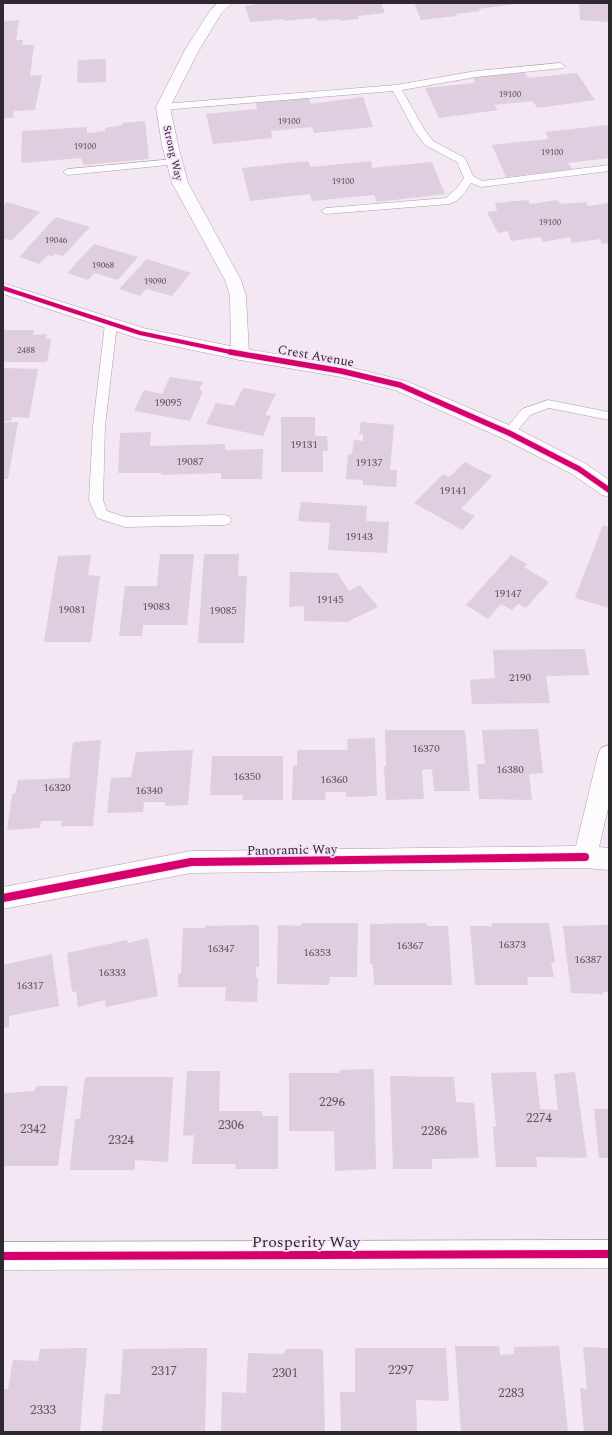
<svg xmlns="http://www.w3.org/2000/svg" width="612" height="1435" font-family="Spectral,serif">
	<style>
		.building { fill: #decee0 }
		.lines { fill: none; stroke-linecap: round; stroke-linejoin: round }
		.lane-casing { stroke: #a9a1aa; stroke-width: 1 }
		.street-casing { stroke: #a9a1aa; stroke-width: 1 }
		.secondary-casing { stroke: #a9a1aa; stroke-width: 1 }
		.lane { fill: #fdfbfd; fill-rule: evenodd }
		.street { fill: #fdfbfd; fill-rule: evenodd }
		.secondary { fill: #fdfbfd; fill-rule: evenodd }
		.cycleway-far2-casing { stroke: #f5e2f8; stroke-width: 5.5 }
		.cycleway-far1-casing { stroke: #f5e2f8; stroke-width: 8 }
		.cycleway-casing { stroke: #f5e2f8; stroke-width: 10 }
		.cycleway-far2 { stroke: #d6006c; stroke-width: 4 }
		.cycleway-far1 { stroke: #d6006c; stroke-width: 5.5 }
		.cycleway { stroke: #d6006c; stroke-width: 8 }
		.labels { text-anchor: middle; dominant-baseline: central; stroke-width: 3.5; stroke-linejoin: round; paint-order: stroke }
		.far-number-label { font-size: 9px; fill: #5c535e }
		.far-street-label { font-size: 11px; fill: #2f2830; stroke: #f5e2f8 }
		.number-label { font-size: 11px; fill: #5c535e }
		.street-label { font-size: 13px; fill: #2f2830; stroke: #f5e2f8 }
		.near-number-label { font-size: 13px; fill: #5c535e }
		.near-street-label { font-size: 16px; fill: #2f2830; stroke: #f5e2f8 }
	</style>
	<rect width="100%" height="100%" fill="#f2e7f3"/>
	<g class="building">
		<path d="M255,3H381L385,13L358,16L359,19L340,21L339,19L317,21L316,18L284,21L283,19L250,22L245,6L255,5Z"/>
		<path d="M414,3H515L516,4L478,9L480,11L456,14L457,16L421,20Z"/>
		<path d="M579,3H608L609,22L580,20Z"/>
		<path d="M19,20L16,40H23L22,45H34L30,76L42,75L35,110L14,111L13,118H3V21Z"/>
		<path d="M106,59V82L77,83L78,60Z"/>
		<path d="M524,72L528,78L577,73L595,100L537,108L533,101L494,105L498,110L439,118L425,88L475,83L473,77Z"/>
		<path d="M308,97L311,104L363,97L373,127L314,133L312,127L271,131L272,138L213,144L206,114L257,109L256,102Z"/>
		<path d="M145,121L149,159L83,165L81,158L21,163L22,131L87,127V133L106,131L105,128L122,125V123Z"/>
		<path d="M608,125L609,128V158L568,163L572,169L506,177L492,145L548,139L546,132Z"/>
		<path d="M308,161L311,167L371,161L372,168L432,162L445,194L377,202L374,195L312,201L310,194L250,201L242,168Z"/>
		<path d="M528,200L530,204L557,200L560,204L586,202L588,206L609,203V243L602,244L600,239L572,243L570,237L543,242L541,237L511,241L508,231L498,233L487,212L497,211L495,203Z"/>
		<path d="M7,202L40,212L12,240L3,239V206Z"/>
		<path d="M56,217L90,227L63,256L54,254L53,256L48,255L39,264L19,257Z"/>
		<path d="M94,244L138,257L118,280L94,273L88,280L67,273Z"/>
		<path d="M147,259L191,273L172,296L146,289L140,296L119,289Z"/>
		<path d="M3,330H34L33,335L47,334L46,339H51L47,362H3Z"/>
		<path d="M3,368L38,369L29,418L12,417L11,421H3Z"/>
		<path d="M170,377L203,382L199,390L203,391L190,421L134,411L144,390L162,394Z"/>
		<path d="M243,388L276,394L265,415L271,416L263,436L206,424L216,403L234,406Z"/>
		<path d="M281,417H315V436H327L328,451H323V472H281Z"/>
		<path d="M3,422H18L8,479H3Z"/>
		<path d="M361,422L394,425L390,470H397L396,487L363,485V480L346,479L348,454H352L354,440L363,441V434H359Z"/>
		<path d="M151,432L150,446L225,444V450L263,449L262,479H221V473L161,475V473H118L120,433Z"/>
		<path d="M465,462L492,476L461,509L475,516L462,530L414,503L443,474L449,477Z"/>
		<path d="M301,502L367,506L366,521L389,522L387,553L328,550L330,523L298,521Z"/>
		<path d="M603,525L609,527V608L575,598Z"/>
		<path d="M160,554H194L187,625H143L142,636H119L125,586H157Z"/>
		<path d="M204,554H239L238,576H247L244,643H198Z"/>
		<path d="M91,555L88,575L100,576L91,642H44L58,556Z"/>
		<path d="M511,555L527,564L524,567L549,582L526,608L518,604L512,610L501,604L488,619L466,605Z"/>
		<path d="M290,572L337,573L349,591L360,585L378,607L347,622L304,621V606L289,607Z"/>
		<path d="M585,649L589,675L546,676L550,703L472,704L470,680L495,678L493,650Z"/>
		<path d="M538,729L543,773L529,774L532,800L479,799L477,764H485L482,730Z"/>
		<path d="M385,730H465L470,791H434L432,769L422,770L424,799L386,800L384,766H386Z"/>
		<path d="M375,738L377,796L346,797V792H326L325,800H292L293,766H297V750H348L347,739Z"/>
		<path d="M101,740L93,826H61L62,821H41L40,828L7,830L12,794H15L18,780L69,778L73,742Z"/>
		<path d="M193,750L188,805L165,806V802H144L143,812L107,813L111,778L131,777L136,752Z"/>
		<path d="M212,756H283V800H242L243,795H210Z"/>
		<path d="M301,923H358L357,977H330L329,985L277,984L278,925L301,926Z"/>
		<path d="M426,923L427,926H448L452,985H374L373,964H370V924Z"/>
		<path d="M492,923H549L555,962H551L554,977H527L528,985H475L470,926H492Z"/>
		<path d="M259,925V967H256V977L258,978L257,1002L225,1001L226,987H178V974H181L183,928H205V926Z"/>
		<path d="M609,925V992H603V994L571,993L563,926Z"/>
		<path d="M148,938L158,996L106,1007L105,1000L78,1007L76,991L72,992L67,953L127,940L128,943Z"/>
		<path d="M52,954L59,1006L9,1016V1027L3,1028V965Z"/>
		<path d="M374,1069L376,1169L335,1171L334,1131H289V1073H339L340,1070Z"/>
		<path d="M187,1071H220L219,1111H262V1116H278V1169H235L236,1164H192L194,1135L183,1136Z"/>
		<path d="M536,1072L540,1109L558,1110L554,1074L575,1072L587,1158L536,1157L537,1167H496L493,1127H496L491,1073Z"/>
		<path d="M390,1076L454,1077L456,1102L474,1103L479,1158L432,1159V1169H393Z"/>
		<path d="M85,1077H173L168,1162L135,1160V1170H70L75,1119H80Z"/>
		<path d="M36,1086H68L58,1166H3V1093L35,1091Z"/>
		<path d="M594,1109H609V1158H599Z"/>
		<path d="M455,1346H499L500,1355L514,1354V1347L559,1346L568,1432H461Z"/>
		<path d="M583,1347L609,1348V1432H584L580,1388L587,1389Z"/>
		<path d="M87,1348L80,1432H3V1389H8L13,1360L38,1361L40,1349Z"/>
		<path d="M207,1348L205,1432H102L105,1394H120L123,1349Z"/>
		<path d="M355,1348H446L449,1401L416,1400L417,1432H341L340,1392H355Z"/>
		<path d="M285,1349H323L325,1432H221L222,1392L246,1393L248,1353L284,1354Z"/>
	</g>
	<g class="lines">
		<defs>
			<g id="lane">
				<path d="M560,63L565,66L563,68L476,77L402,90L424,129L433,141L465,158L473,176L482,181L609,165V171L481,187L471,183C466,191 459,202 449,204L326,214L321,211L326,208L446,198L457,188L464,178L457,162L425,145L414,130L393,91L163,110L158,107L163,104L396,85L476,71Z"/>
				<path d="M174,159L179,162L178,164L68,175L63,172L68,169Z"/>
				<path d="M111,320L115,321L117,324L105,426L103,500L107,511L125,517L224,515L229,516L231,520L229,524L224,525L125,527L97,518L89,500L93,426L105,324L107,321Z"/>
				<path d="M548,400L609,412V420L549,408L530,415L513,436L509,438L505,436L503,433L505,430L522,409Z"/>
			</g>
			<g id="street">
				<path d="M217,3H232L221,14L199,50L170,107L178,145L188,183L241,280L246,296L249,354L246,358L240,360L234,358L231,354L230,296L225,280L172,183L162,145L156,107L185,50L209,12Z"/>
				<path d="M609,745V804L599,847L609,848V870L585,868L191,873L3,909V887L191,851L576,846L598,755L601,748Z"/>
				<path d="M609,1240V1268L3,1270V1242Z"/>
			</g>
			<path id="secondary" d="M3,283L143,328L240,348L341,365L406,381L516,428L586,464L609,480V497L602,495L572,474L502,438L395,390L341,377L240,360L140,339L3,294Z"/>
		</defs>
		<use href="#lane" class="lane-casing"/>
		<use href="#street" class="street-casing"/>
		<use href="#secondary" class="secondary-casing"/>
		<use href="#lane" class="lane"/>
		<use href="#street" class="street"/>
		<use href="#secondary" class="secondary"/>
		<defs>
			<path id="cycleway-far2" d="M3,288L140,333L235,353"/>
			<path id="cycleway-far1" d="M230,352L341,371L400,385L509,433L579,469L609,490"/>
			<g id="cycleway">
				<path d="M3,898L191,862L585,857"/>
				<path d="M3,1256L609,1254"/>
			</g>
		</defs>
		<use href="#cycleway-far2" class="cycleway-far2-casing"/>
		<use href="#cycleway-far1" class="cycleway-far1-casing"/>
		<use href="#cycleway" class="cycleway-casing"/>
		<use href="#cycleway-far2" class="cycleway-far2"/>
		<use href="#cycleway-far1" class="cycleway-far1"/>
		<use href="#cycleway" class="cycleway"/>
	</g>
	<g class="labels">
		<g class="far-number-label">
			<text x="510" y="94">19100</text>
			<text x="289" y="121">19100</text>
			<text x="85" y="146">19100</text>
			<text x="552" y="152">19100</text>
			<text x="343" y="181">19100</text>
			<text x="550" y="222">19100</text>
			<text x="56" y="240">19046</text>
			<text x="103" y="265">19068</text>
			<text x="155" y="281">19090</text>
			<text x="26" y="350">2488</text>
		</g>
		<g class="far-street-label">
			<text transform="translate(173 153) rotate(77)">Strong Way</text>
		</g>
		<g class="number-label">
			<text x="168" y="402">19095</text>
			<text x="304" y="444">19131</text>
			<text x="190" y="461">19087</text>
			<text x="369" y="462">19137</text>
			<text x="453" y="490">19141</text>
			<text x="359" y="536">19143</text>
			<text x="508" y="593">19147</text>
			<text x="330" y="599">19145</text>
			<text x="156" y="606">19083</text>
			<text x="72" y="609">19081</text>
			<text x="223" y="610">19085</text>
			<text x="520" y="677">2190</text>
			<text x="426" y="748">16370</text>
			<text x="510" y="769">16380</text>
			<text x="247" y="776">16350</text>
			<text x="334" y="779">16360</text>
			<text x="57" y="787">16320</text>
			<text x="149" y="790">16340</text>
			<text x="512" y="944">16373</text>
			<text x="410" y="945">16367</text>
			<text x="221" y="948">16347</text>
			<text x="317" y="952">16353</text>
			<text x="588" y="959">16387</text>
			<text x="112" y="972">16333</text>
			<text x="30" y="985">16317</text>
		</g>
		<g class="street-label">
			<text transform="translate(316 356) rotate(10)">Crest Avenue</text>
			<text transform="translate(292 850) rotate(-1)">Panoramic Way</text>
		</g>
		<g class="near-number-label">
			<text x="332" y="1102">2296</text>
			<text x="539" y="1118">2274</text>
			<text x="231" y="1125">2306</text>
			<text x="33" y="1129">2342</text>
			<text x="434" y="1131">2286</text>
			<text x="121" y="1140">2324</text>
			<text x="401" y="1370">2297</text>
			<text x="164" y="1371">2317</text>
			<text x="285" y="1373">2301</text>
			<text x="511" y="1393">2283</text>
			<text x="43" y="1410">2333</text>
		</g>
		<g class="near-street-label">
			<text x="306" y="1242">Prosperity Way</text>
		</g>
	</g>
	<rect width="612" height="1435" fill="none" stroke="#2f2830" stroke-width="8"/>
</svg>
